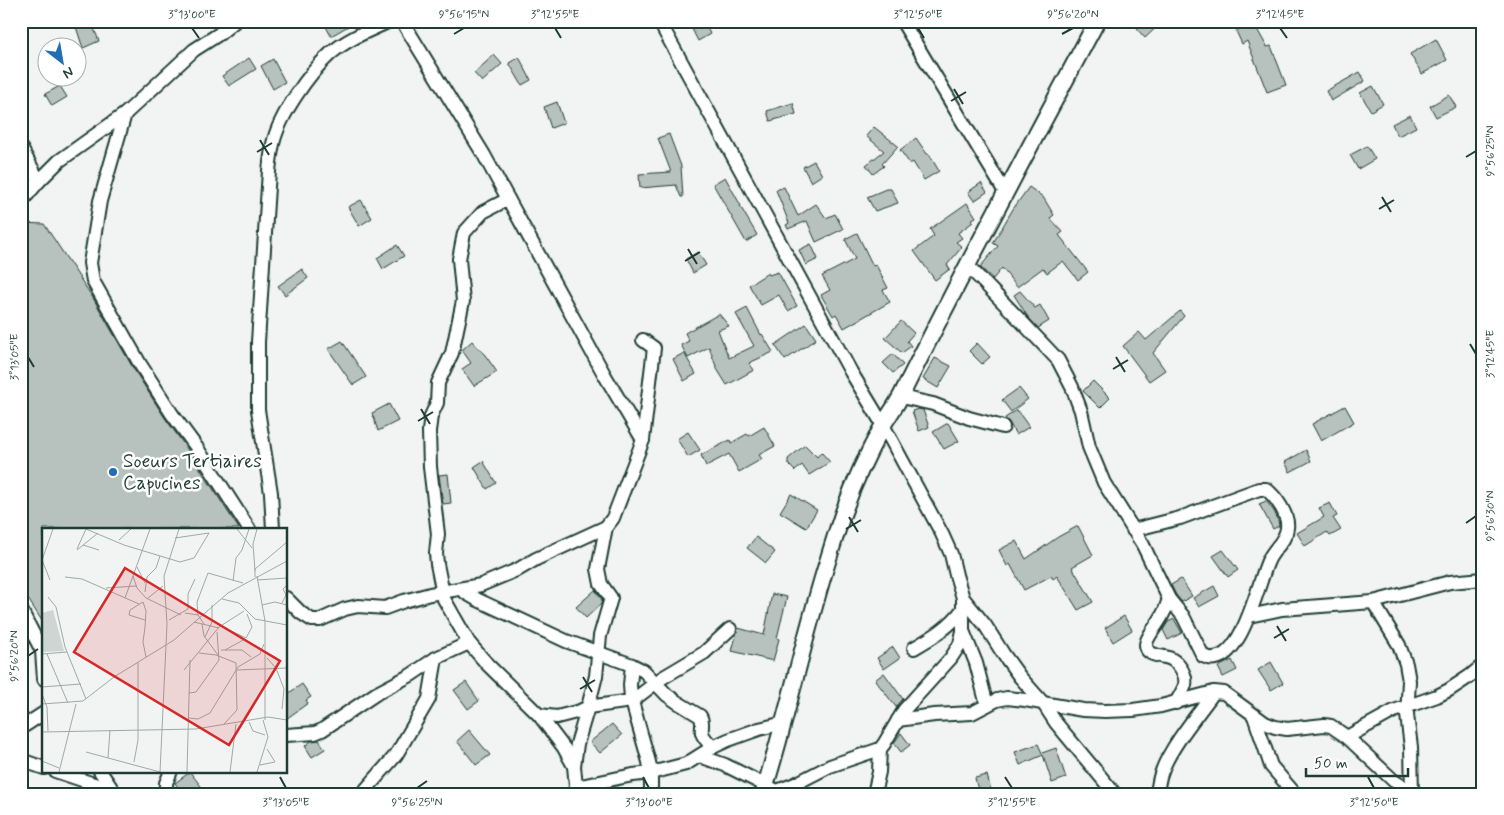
<svg xmlns="http://www.w3.org/2000/svg" width="1504" height="815" font-family="Mynerve,sans-serif">
	<style>
		.building { fill: #b7c1bd; stroke: #1f3d34 }
		.lines { fill: none; stroke-linecap: round; stroke-linejoin: round }
		.minor-casing { stroke: #1f3d34; stroke-width: 16 }
		.tertiary-casing { stroke: #1f3d34; stroke-width: 19 }
		.minor { stroke: #fff; stroke-width: 12 }
		.tertiary { stroke: #fff; stroke-width: 15 }
		.ticks { fill: none; stroke: #1f3d34; stroke-width: 2 }
		.poi-dot { fill: #1f6fb2; stroke: #fff; stroke-width: 2 }
		.labels { text-anchor: middle; dominant-baseline: central; stroke-width: 5; stroke-linejoin: round; paint-order: stroke }
		.poi-label { font-size: 19px; fill: #1f3d34; stroke: #fff; text-anchor: start }
		.inset-road { fill: none; stroke: #9eaaa7; stroke-width: 1 }
		.view { fill: #d62828; fill-opacity: 0.15; stroke: #d62828; stroke-width: 2.5 }
		.inset-edge { fill: none; stroke: #1f3d34; stroke-width: 2.5 }
		.neatline { fill: none; stroke: #1f3d34; stroke-width: 2 }
		.ticks-label { font-size: 12px; text-anchor: middle; fill: #1f3d34 }
	</style>
	<rect width="100%" height="100%" fill="#f2f3f3"/>
	<filter id="ink" filterUnits="userSpaceOnUse"><feTurbulence type="fractalNoise" baseFrequency=".02" numOctaves="2"/><feDisplacementMap in="SourceGraphic" scale="10" xChannelSelector="R" yChannelSelector="G"/><feConvolveMatrix kernelMatrix="1 2 1 2 8 2 1 2 1" color-interpolation-filters="sRGB"/></filter>
	<g filter="url(#ink)">
		<g class="building">
			<path d="M74,21H91L99,41L83,48Z"/>
			<path d="M323,21H357L331,36Z"/>
			<path d="M688,21H704L710,34L698,41Z"/>
			<path d="M1145,21H1163L1145,38L1137,29Z"/>
			<path d="M1253,22L1267,47L1271,46L1286,85L1267,92L1247,41L1242,44L1236,31Z"/>
			<path d="M1436,39L1447,60L1422,74L1410,54Z"/>
			<path d="M494,55L502,64L482,82L474,73Z"/>
			<path d="M519,57L531,80L522,85L509,63Z"/>
			<path d="M249,58L256,69L229,86L222,76Z"/>
			<path d="M273,59L285,82L273,89L261,66Z"/>
			<path d="M1360,72L1365,81L1331,101L1326,91Z"/>
			<path d="M60,86L67,97L52,106L45,94Z"/>
			<path d="M1373,86L1383,104L1371,111L1360,93Z"/>
			<path d="M1449,95L1456,107L1436,117L1430,106Z"/>
			<path d="M557,102L564,123L551,128L544,107Z"/>
			<path d="M793,103L796,114L770,121L767,111Z"/>
			<path d="M1410,115L1416,127L1398,136L1392,124Z"/>
			<path d="M874,127L898,146L882,164L884,166L873,174L866,165L884,151L866,136Z"/>
			<path d="M669,134L681,166L683,197H681L676,185L640,188L639,174L671,172L658,138Z"/>
			<path d="M916,138L927,154H929L939,171L924,180L913,162L910,164L900,150Z"/>
			<path d="M1367,146L1375,159L1358,169L1350,155Z"/>
			<path d="M814,161L822,175L811,182L803,167Z"/>
			<path d="M725,177L741,206H740L757,235L746,242L713,184Z"/>
			<path d="M981,183L987,192L974,201L968,192Z"/>
			<path d="M784,187L798,216L816,204L826,218L835,214L843,229L816,242L807,221L788,229L786,225L789,223L776,190Z"/>
			<path d="M1029,187L1043,197L1054,215L1050,218L1063,232L1059,235L1088,272L1078,280L1063,261L1047,273L1043,268L1017,287L1002,268L993,279L980,267L998,246L993,243L1013,209Z"/>
			<path d="M886,189H891L898,203L875,211L867,197Z"/>
			<path d="M361,200L372,218L359,226L348,207Z"/>
			<path d="M967,203L976,217L971,220L973,222L958,233L962,238L956,242L962,247L947,265L950,269L935,280L914,251L934,236L930,229Z"/>
			<path d="M21,223L44,224L93,298L133,368L165,418L190,453L239,529H44V624L21,588Z"/>
			<path d="M857,233L873,266L876,265L888,288L883,290L890,302L844,328L836,314L833,316L821,295L830,290L822,276L855,259L845,239Z"/>
			<path d="M811,244L818,259L806,265L799,250Z"/>
			<path d="M397,245L404,256L383,269L377,258Z"/>
			<path d="M698,252L706,265L693,273L686,259Z"/>
			<path d="M302,269L308,278L285,295L278,286Z"/>
			<path d="M778,272L797,306L788,311L779,295L761,305L749,285L768,273L769,275Z"/>
			<path d="M1020,291L1035,308L1040,305L1049,321L1038,328L1028,317L1014,295Z"/>
			<path d="M747,308L761,335L762,334L773,352L749,363L754,370L727,385L717,369L709,347L688,358L681,345L689,341L685,333L719,314L729,326L718,330L729,358L754,346L736,314Z"/>
			<path d="M1180,311L1184,316L1153,353L1165,370L1149,381L1123,346L1139,332L1146,340Z"/>
			<path d="M901,321L914,333L907,341L911,346L902,353L885,338Z"/>
			<path d="M806,324L816,339L785,360L775,345Z"/>
			<path d="M342,341L366,377L353,385L328,349Z"/>
			<path d="M472,341L485,355L497,372L474,386L462,369L471,363L462,350Z"/>
			<path d="M977,343L990,357L982,364L969,351Z"/>
			<path d="M684,353L696,374L684,381L673,359Z"/>
			<path d="M893,354L903,365L893,373L883,363Z"/>
			<path d="M935,358L951,366L938,388L923,379Z"/>
			<path d="M1093,381L1110,398L1100,408L1083,391Z"/>
			<path d="M1019,388L1028,399L1011,412L1002,400Z"/>
			<path d="M389,404L398,421L378,431L372,413Z"/>
			<path d="M1345,406L1354,422L1321,441L1312,424Z"/>
			<path d="M918,409L923,410L929,427L919,431L912,411Z"/>
			<path d="M1017,410L1029,427L1016,435L1009,422L1005,418Z"/>
			<path d="M948,423L959,441L944,449L933,432Z"/>
			<path d="M764,427L775,446L759,455L762,459L739,472L729,454L706,466L701,455L730,440L731,443L747,434L749,436Z"/>
			<path d="M688,432L700,450L688,457L677,439Z"/>
			<path d="M805,445L817,457L821,452L830,462L809,475L802,465L795,471L788,464V459Z"/>
			<path d="M1306,450L1311,461L1290,472L1285,462Z"/>
			<path d="M483,461L496,483L487,489L474,467Z"/>
			<path d="M448,474L451,503L443,504L439,475Z"/>
			<path d="M791,494L817,510L806,528L780,512Z"/>
			<path d="M1266,501L1274,511L1278,520L1279,526L1273,529L1259,504Z"/>
			<path d="M1330,503L1337,516L1333,518L1341,530L1330,536L1327,532L1305,546L1297,533L1324,517L1319,508Z"/>
			<path d="M1078,526L1093,555L1072,567L1093,602L1078,610L1057,576L1053,579L1051,576L1024,590L1010,564L1007,566L999,550L1016,541L1026,559L1058,537Z"/>
			<path d="M756,537L775,552L766,563L747,548Z"/>
			<path d="M1223,550L1238,570L1228,577L1213,556Z"/>
			<path d="M1181,579L1192,596L1182,602L1176,595L1171,585Z"/>
			<path d="M1214,586L1219,596L1199,607L1193,598Z"/>
			<path d="M595,590L602,600L601,604L586,618L576,607Z"/>
			<path d="M772,594L787,597L777,638L779,639L773,661L732,651L738,628L764,635Z"/>
			<path d="M1124,616L1132,630L1113,642L1105,628Z"/>
			<path d="M1174,619L1182,633L1168,640L1163,630L1168,622Z"/>
			<path d="M893,647L900,658L884,669L877,658Z"/>
			<path d="M1232,660L1237,670L1223,677L1218,667Z"/>
			<path d="M1271,662L1283,683L1271,690L1258,670Z"/>
			<path d="M884,673L903,699L896,707L875,680Z"/>
			<path d="M466,682L479,701L468,709L454,690Z"/>
			<path d="M302,684L311,697L306,700L308,703L286,719V695Z"/>
			<path d="M612,724L622,735L600,753L590,742Z"/>
			<path d="M469,730L490,755L476,765L457,741Z"/>
			<path d="M901,733L910,745L901,752L894,743Z"/>
			<path d="M319,740L325,749L312,757L305,746L311,741Z"/>
			<path d="M1038,744L1042,753L1056,748L1066,778L1052,783L1043,755L1020,765L1015,752Z"/>
			<path d="M190,772L207,794H183L175,783Z"/>
			<path d="M987,775L992,794H979L975,778Z"/>
		</g>
		<g class="lines">
			<defs>
				<g id="minor">
					<path d="M402,21L484,155L604,374L643,440"/>
					<path d="M659,21L851,372L883,425L942,534L951,554L956,575L963,598L985,625L1004,655L1020,677L1043,703L1056,723L1115,794"/>
					<path d="M902,21L1005,192"/>
					<path d="M125,114L100,201L90,263L93,281L140,364L172,414L197,448L249,529"/>
					<path d="M21,148L39,181"/>
					<path d="M508,199L483,212L464,233L459,259L463,301L452,353L438,383L437,403L431,416L429,431L430,467L438,534L436,553L437,564L444,599L469,643L488,665L539,715L564,748L574,766"/>
					<path d="M21,202L39,181L59,161L125,114L194,50L219,34L235,21"/>
					<path d="M968,266L1022,322L1058,360L1072,387L1081,411L1089,447L1104,483L1143,545L1169,599L1183,616L1203,656C1240,674 1258,582 1268,561C1273,549 1286,541 1287,528C1289,515 1276,497 1266,489H1259L1180,518L1133,530"/>
					<path d="M901,397L933,404L969,418L1003,427"/>
					<path d="M273,529L271,493L258,410V342L269,171C270,162 271,153 273,144C279,116 309,73 330,54C347,39 370,30 390,21"/>
					<path d="M462,589L466,593L478,600L566,641L632,665L644,671L667,695L677,702L700,716C704,722 701,726 702,733C704,739 709,743 713,747"/>
					<path d="M286,598L301,613L312,620H320L345,609L358,606L385,608L404,601L430,594L481,585L519,569L536,559L606,527"/>
					<path d="M1169,599C1167,604 1166,609 1163,614C1160,622 1146,637 1146,645C1146,657 1163,655 1171,659C1180,664 1187,676 1185,685C1183,691 1179,697 1176,703"/>
					<path d="M1373,602L1399,645L1406,664L1409,681L1407,715L1411,747L1412,794"/>
					<path d="M21,610L42,651L44,679"/>
					<path d="M1249,616L1282,609L1373,602L1450,582L1483,579"/>
					<path d="M963,631L976,663L987,705"/>
					<path d="M914,648C933,637 950,627 963,609"/>
					<path d="M632,665L630,685L631,698L649,762L651,773V794"/>
					<path d="M539,715L557,717L580,711L588,707L632,701L662,678L704,653L730,629"/>
					<path d="M1254,716L1271,766L1295,794"/>
					<path d="M898,720L934,715L972,713L997,700L1007,698L1025,700L1083,710L1105,711L1133,710L1161,706L1214,692L1224,693L1265,723L1275,727L1287,729L1324,725L1331,726L1347,737L1394,781L1412,792"/>
					<path d="M21,728L44,713"/>
					<path d="M286,735L315,733L322,730L377,693L411,675L436,658L469,643"/>
					<path d="M1347,737L1394,711L1437,696L1449,690L1470,676L1483,665"/>
					<path d="M700,756L725,765L777,791L795,784L830,766L880,749L884,744L904,710L951,658L960,644L963,631V598"/>
					<path d="M21,760L44,768"/>
					<path d="M55,771L112,790"/>
					<path d="M100,771L114,792"/>
					<path d="M576,787L633,775L651,773L686,764L713,747L728,740L759,729L784,723"/>
					<path d="M166,794V783L171,771"/>
					<path d="M362,794L396,755L429,699L436,658"/>
					<path d="M574,794L576,787L574,766L577,744L588,707L596,676L600,636L611,598L601,584L598,569L606,527L613,518L643,440L654,348L643,340"/>
					<path d="M874,794L879,772L880,749"/>
					<path d="M1157,794C1158,786 1159,778 1162,771C1171,746 1198,714 1214,692"/>
				</g>
				<path id="tertiary" d="M763,794C786,721 802,646 824,573C831,551 837,529 845,508C855,480 868,453 882,427C888,416 896,406 902,394C964,268 1031,145 1097,21"/>
			</defs>
			<use href="#minor" class="minor-casing"/>
			<use href="#tertiary" class="tertiary-casing"/>
			<use href="#minor" class="minor"/>
			<use href="#tertiary" class="tertiary"/>
		</g>
	</g>
	<path class="ticks" d="M192,28L199,38M555,28L561,38M918,28L924,38M1280,28L1287,38M454,34L464,28M1062,34L1073,28M954,89L963,104M951,101L966,92M260,140L269,155M257,152L272,143M1466,157L1476,151M1382,197L1391,212M1379,209L1394,200M688,249L697,264M685,261L700,252M1470,344L1476,354M28,357L34,367M1116,357L1125,372M1113,369L1128,360M421,409L430,424M418,421L433,412M849,517L858,532M1466,523L1476,516M846,529L861,520M1277,626L1286,641M1274,638L1289,629M28,656L38,649M583,677L592,692M580,689L595,680M280,777L286,788M643,777L649,788M1005,777L1012,788M1368,777L1374,788M417,788L427,781"/>
	<circle class="poi-dot" cx="113" cy="472" r="5"/>
	<g class="labels">
		<g class="poi-label">
			<text x="123" y="461">Soeurs Tertiaires<tspan x="123" dy="22">Capucines</tspan></text>
		</g>
	</g>
	<g transform="translate(42 528)">
		<rect width="245" height="245" fill="#f2f3f3"/>
		<path d="M11,82L22,123L0,124V85Z" fill="#ced5d3"/>
		<path class="inset-road" d="M44,1L82,17L138,34L152,30L167,5L133,10M195,1L210,20M77,12L89,1M41,17L57,22M35,21L44,1M35,22L56,5M95,39L103,55M213,43L211,16L215,1M91,48L95,60L104,70L139,87M215,48L223,93V192M23,49L40,51L97,76M213,49V41L245,14M8,52L0,32L11,1M215,52L245,50M191,53L194,30L200,22L207,1M64,60L94,58M103,64L105,49L114,40L118,28M6,69L14,79L23,119L44,171M83,70L108,1M106,70L121,58M180,71L197,75L213,91L245,97M240,75L244,67L241,61L245,57M220,77L233,74L245,77M143,85L156,87L162,96M156,87L155,74L166,45L201,55M103,92L87,87L88,82L101,74L104,83L103,99L101,114L104,129M127,92L146,81V66L153,51M152,94L177,100M160,96L162,108L176,127M179,98L204,110L210,99L205,86M163,109L170,94V77M179,122H200L209,129M183,122L203,111M157,125L174,127L194,135L195,182L182,196M0,126L25,124M5,126L26,175M225,130L234,140L242,161L240,181M142,142L177,99L202,83M195,142L245,140M0,159L39,156M147,165L154,164L177,132L175,104M0,166L5,179L6,203M0,176L41,173L72,149L132,112L186,65L245,33M147,190L156,191L168,185L196,139L218,126L222,116M207,194L211,203L223,207M0,204L154,201L226,189L245,192M44,224L118,244M66,230L68,202M0,233L17,240M92,234L96,212V135M218,237L233,234L225,221M17,244L34,176M118,244L125,96L122,48L137,1M145,244L148,132M188,244L194,196M215,244L226,209L221,192"/>
		<path class="view" d="M83,40L238,133L187,217L32,124Z"/>
		<rect width="245" height="245" class="inset-edge"/>
	</g>
	<rect width="1504" height="815" fill="none" stroke="#fff" stroke-width="55"/>
	<g transform="translate(62 62) rotate(149)"><circle r="24" fill="#ffffff" stroke="#a5b1ae"/>
	<path d="M0-4L9 19L0 12L-9 19Z" fill="#1f6fb2"/>
	<text y="-8" font-size="14" font-weight="bold" text-anchor="middle" fill="#1f3d34">N</text>
	</g>
	<path d="M1306 768v8h102v-8" fill="none" stroke="#1f3d34" stroke-width="2.5"/>
	<text x="1314" y="768" font-size="15" fill="#1f3d34" stroke="#ffffff" stroke-width="4" paint-order="stroke">50 m</text>
	<rect x="28" y="28" width="1448" height="760" class="neatline"/>
	<g class="ticks-label">
		<text x="192" y="18">3°13'00"E</text>
		<text x="464" y="18">9°56'15"N</text>
		<text x="555" y="18">3°12'55"E</text>
		<text x="918" y="18">3°12'50"E</text>
		<text x="1073" y="18">9°56'20"N</text>
		<text x="1280" y="18">3°12'45"E</text>
		<text transform="translate(1490 151) rotate(-90)" y="4">9°56'25"N</text>
		<text transform="translate(1490 354) rotate(-90)" y="4">3°12'45"E</text>
		<text transform="translate(14 357) rotate(-90)" y="4">3°13'05"E</text>
		<text transform="translate(1490 516) rotate(-90)" y="4">9°56'30"N</text>
		<text transform="translate(14 656) rotate(-90)" y="4">9°56'20"N</text>
		<text x="286" y="806">3°13'05"E</text>
		<text x="417" y="806">9°56'25"N</text>
		<text x="649" y="806">3°13'00"E</text>
		<text x="1012" y="806">3°12'55"E</text>
		<text x="1374" y="806">3°12'50"E</text>
	</g>
</svg>
